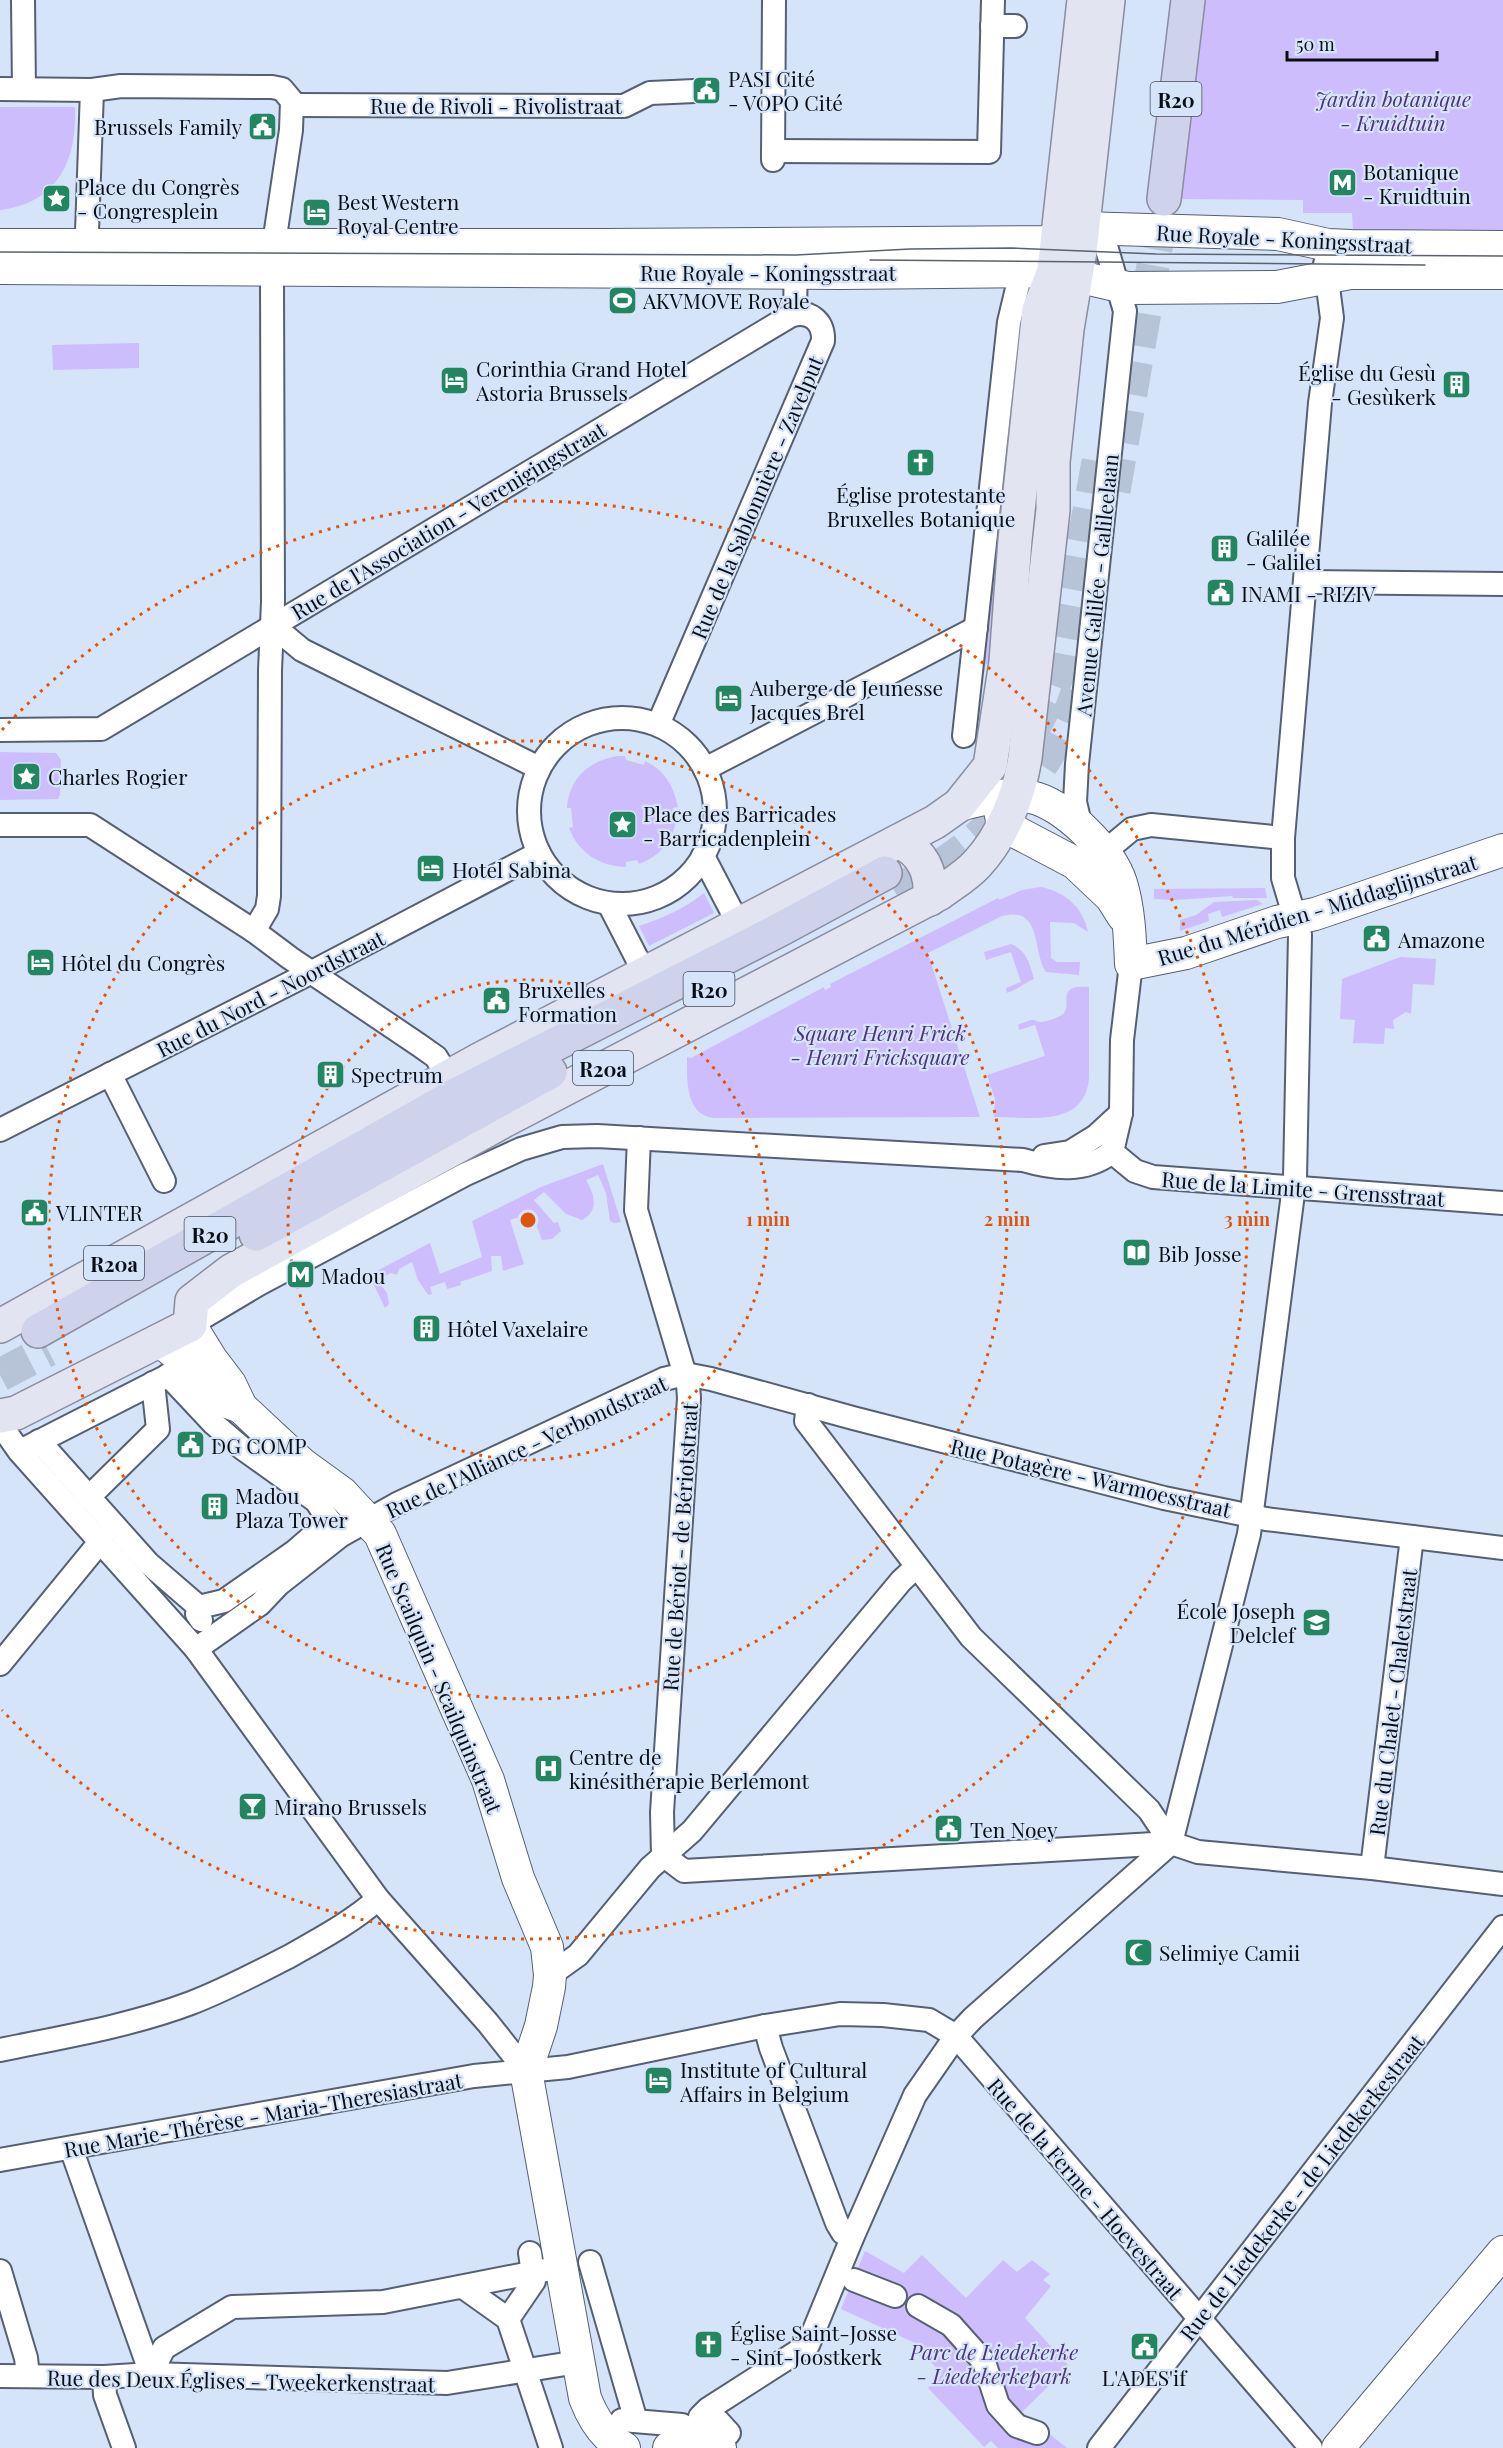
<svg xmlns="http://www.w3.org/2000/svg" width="1503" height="2448" font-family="'Playfair Display',serif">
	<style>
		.green { fill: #cebdfd }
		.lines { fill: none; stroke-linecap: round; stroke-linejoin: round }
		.highway-tunnel { stroke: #b7c4d7; stroke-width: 33; stroke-dasharray: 33 16; stroke-linecap: butt }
		.street-casing { stroke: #556072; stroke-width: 26 }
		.secondary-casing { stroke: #556072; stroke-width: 34 }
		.primary-casing { stroke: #898d9f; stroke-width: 36 }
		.highway-casing { stroke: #898d9f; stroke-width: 36 }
		.street { stroke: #fff; stroke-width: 22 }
		.secondary { stroke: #fff; stroke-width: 32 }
		.primary { stroke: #e2e4f2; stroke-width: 33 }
		.highway { stroke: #ced2ea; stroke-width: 33 }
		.tram { stroke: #59626e; stroke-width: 1.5 }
		.ring { fill: none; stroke: #dd550c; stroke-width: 3; stroke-dasharray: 3 6 }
		.labels { text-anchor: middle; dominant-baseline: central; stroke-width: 4.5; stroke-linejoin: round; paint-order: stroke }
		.shield { fill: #d6e4f9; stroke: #464e59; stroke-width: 1.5 }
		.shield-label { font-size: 20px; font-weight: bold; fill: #090e15 }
		.poi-label { font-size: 21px; fill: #090e15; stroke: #d6e4f9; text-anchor: start }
		.park-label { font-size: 21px; font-style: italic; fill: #4e327f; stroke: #d6e4f9 }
		.street-label { font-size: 21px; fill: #090e15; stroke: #d6e4f9 }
		.centre { fill: #dd550c; stroke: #d6e4f9; stroke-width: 3 }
		.ring-label { font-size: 18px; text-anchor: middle; font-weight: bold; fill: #dd550c; stroke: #d6e4f9; stroke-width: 4.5; stroke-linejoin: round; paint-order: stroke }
	</style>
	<rect width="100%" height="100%" fill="#d6e4f9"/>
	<g class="green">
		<path d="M1201,0H1503V233L1353,232L1352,213H1303V200L1179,199Z"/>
		<path d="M0,107H75C77,160 58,203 0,210Z"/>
		<path d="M1021,328L990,664H986L984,673L982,672Z"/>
		<path d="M139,343V368L53,370L52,345Z"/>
		<path d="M0,752L56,753L61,760L60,795L58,799L0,800Z"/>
		<path d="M618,756H625L626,760L644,765L645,761C665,770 674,787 678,807L673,808L672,821L676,822C671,842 659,857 639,864L637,860L626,862V867C600,866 579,854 569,828L573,827L571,808H567C569,778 590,760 618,756Z"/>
		<path d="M1041,887C1065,892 1083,907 1088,932L1074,923L1050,922L1051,958L1057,962H1080L1079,975L1046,972C1032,953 1043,905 1002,916L928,953L980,1117L714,1118C685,1115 687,1079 687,1057L691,1058L824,987L825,990L831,987L830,984L998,898L999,900L1022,890Z"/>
		<path d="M1265,888L1267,898H1233L1232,896L1176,900L1154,899V889Z"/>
		<path d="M704,893L714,913L649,946L639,926C663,918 684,909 704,893Z"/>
		<path d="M1257,900L1263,904L1222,917L1220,910L1208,914L1209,921L1180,931V920L1196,915L1214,902Z"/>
		<path d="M1011,944C1027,950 1030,965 1034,979C1025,982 1019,989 1007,993L1006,988L1021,982L1011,952L986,960L984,952Z"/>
		<path d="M1400,957L1436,959L1434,985L1413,984L1411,1014L1406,1012L1393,1020L1394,1029L1385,1028L1384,1044L1353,1043L1355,1020L1340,1019L1342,979Z"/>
		<path d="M1089,987V1079C1084,1128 1030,1117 994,1117L995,1099L987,1075L1045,1056L1035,1025L1019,1030L1018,1025C1022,1023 1027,1021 1032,1020C1035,1020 1038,1022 1041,1022C1046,1022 1061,1017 1064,1013C1072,1003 1055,985 1089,987Z"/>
		<path d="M603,1164L621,1222L614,1223L610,1221L606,1193L598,1175L586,1180C594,1193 600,1211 582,1220L566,1214L544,1192L534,1200L554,1223L558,1222L561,1231L552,1239L542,1240L532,1213L510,1220L524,1264L503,1271L501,1256H491L492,1271L460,1282L461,1285L447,1289L445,1282L430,1287L432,1294L428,1295L418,1280L412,1262L399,1269L397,1275L391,1273L377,1280L387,1293L389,1304L385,1308L369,1275L430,1243L440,1274L482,1257L472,1221L541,1187Z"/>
		<path d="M865,2251L904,2273L922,2255L966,2298L1003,2260L1017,2272L1032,2260L1050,2274L1043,2280L1051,2286L1025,2318L1069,2366L1022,2412L1067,2448H998L991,2441L984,2447L928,2388L942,2374L928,2359L925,2362L914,2350L917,2344L841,2309Z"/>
	</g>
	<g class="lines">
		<g class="highway-tunnel">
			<path d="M1114,491L1164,202"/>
			<path d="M974,808C1013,766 1045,719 1061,664L1100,451"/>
			<path d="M895,892C919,878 944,865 965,848C1022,802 1073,733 1085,660"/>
			<path d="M0,1375L48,1350"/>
		</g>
		<defs>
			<g id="street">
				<path d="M23,0L24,89"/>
				<path d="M992,26H1015"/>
				<path d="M0,89L92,90L121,86L272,87L282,89L292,101L291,130L276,230L272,282L273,602L270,670L269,896L267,909L254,931"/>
				<path d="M293,105L624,106L650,93L695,91"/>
				<path d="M773,151L989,152L993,0"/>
				<path d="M773,160L774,0"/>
				<path d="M86,260L92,90"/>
				<path d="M795,314L796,258"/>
				<path d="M1306,582L1503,584"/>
				<path d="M272,625L302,650L539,768"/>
				<circle cx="622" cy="811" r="93"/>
				<path d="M0,730L101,729L790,316C809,309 824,321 823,341L658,725"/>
				<path d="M964,736L1009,322L1021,272"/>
				<path d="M705,769L976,628"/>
				<path d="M0,825H90L254,931L290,958L419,1045L436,1057L448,1077"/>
				<path d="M1082,832L1075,802L1077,764L1125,311L1101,229"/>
				<path d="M1103,853L1132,829L1151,825L1283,838"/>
				<path d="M703,856L739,925"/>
				<path d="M609,904L645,974"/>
				<path d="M110,1074L164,1181"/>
				<path d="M0,1130L312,972L539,853"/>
				<path d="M639,1138L636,1210L688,1385L689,1398L662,1812L663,1855"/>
				<path d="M1112,1152L1135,1171L1153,1177L1503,1203"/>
				<path d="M1112,1152L1121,1113L1122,1040L1131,964"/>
				<path d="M1044,1156L1070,1152L1096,1136L1121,1113"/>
				<path d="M190,1325L259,1284L464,1175L521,1149L562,1137L597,1136L1023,1160C1054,1169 1085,1173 1112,1152"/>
				<path d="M168,1375L214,1424L242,1448L316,1501L335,1529"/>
				<path d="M808,1405L806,1421L971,1637L1149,1810L1171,1843"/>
				<path d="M0,1424L19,1451L196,1649L378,1899L488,2023L526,2071"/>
				<path d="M39,1441L148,1563L199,1607"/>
				<path d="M28,1447L179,1370"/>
				<path d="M89,1497L158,1429L153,1383"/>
				<path d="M201,1620L197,1614L199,1607L224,1601L294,1552L330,1521"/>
				<path d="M196,1649L260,1604L279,1584L340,1536L397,1504L664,1379L685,1374L711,1379L853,1418L1164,1498L1266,1519L1503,1548"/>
				<path d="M0,1664L100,1542"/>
				<path d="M1171,1843L1249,1534L1295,1178L1300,935L1283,878V838L1320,403L1332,318L1325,264"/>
				<path d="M663,1855L684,1871L1171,1843L1198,1852L1372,1868L1503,1884"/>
				<path d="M1372,1868L1412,1537"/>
				<path d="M550,1975L578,1955L650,1868L692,1831L901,1581L916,1567"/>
				<path d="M765,2026L771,2048L837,2223L843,2233L852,2238"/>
				<path d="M0,2050C63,2037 130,2026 191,2003C225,1990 257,1973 290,1956C320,1939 352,1922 378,1899"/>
				<path d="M71,2148L151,2374"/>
				<path d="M0,2160L474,2076L568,2067L765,2026L840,2014L883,2015L929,2020L956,2036L1311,2448"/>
				<path d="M590,2262L636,2421"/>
				<path d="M0,2271L26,2358L28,2376"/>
				<path d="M854,2280L895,2296"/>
				<path d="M463,2287L508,2319L551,2448"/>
				<path d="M918,2306L951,2325L984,2362L998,2405L1017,2426L1037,2433"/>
				<path d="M508,2319L534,2281L530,2253"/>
				<path d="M151,2374L164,2348L232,2307L383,2302L561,2267"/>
				<path d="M0,2376L104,2377L151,2374L447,2383L578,2362"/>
				<path d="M104,2377L105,2395L124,2448"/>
				<path d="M622,2420L682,2425"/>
				<path d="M712,2423L718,2421L729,2433L724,2438"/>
				<path d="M693,2444L700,2417L708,2409L808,2345L852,2238L915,2095L956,2036L973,2018L1171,1843"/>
				<path d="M1099,2448L1503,1927"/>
			</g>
			<g id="secondary">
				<path d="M0,245H605L1049,242L1082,228L1278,234L1328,245L1351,246L1503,247"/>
				<path d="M0,268L841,273L1054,271L1128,288L1277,287L1350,273H1503"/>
				<path d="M998,801L1003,825L1075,863L1111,897L1123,916"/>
				<path d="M959,805C983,799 1006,792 1031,797C1064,804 1111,851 1121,883C1129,909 1130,938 1131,964L1186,953L1277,922L1315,914L1503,850"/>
				<path d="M190,1325L211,1359L230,1384L241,1407L302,1464L342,1493L380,1534L488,1780L518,1878L547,1947L550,1975L549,1987L541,2026L526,2071L585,2398C593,2419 604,2437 624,2448"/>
				<path d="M160,1340L177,1355L213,1397L241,1407"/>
				<path d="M669,2448L693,2444L720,2448"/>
				<path d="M1338,2448L1503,2252"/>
			</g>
			<g id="primary">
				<path d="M899,841C923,853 932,872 930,899"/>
				<path d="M0,1326L479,1060L935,822L959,805L990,766L1006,662L1015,540L1039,310L1054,271L1084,0"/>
				<path d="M0,1416L16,1413L190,1325L192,1301L231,1271L507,1119L940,893C952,884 966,876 977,864C1003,836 1019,795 1025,758L1053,510V462L1067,329L1080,251L1108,0"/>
			</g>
			<g id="highway">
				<path d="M1164,199L1188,0"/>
				<path d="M256,1234L550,1072"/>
				<path d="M38,1331L452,1097L781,929L885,873"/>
			</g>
		</defs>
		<use href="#street" class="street-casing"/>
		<use href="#secondary" class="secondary-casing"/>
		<use href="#primary" class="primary-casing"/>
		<use href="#highway" class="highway-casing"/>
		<use href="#street" class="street"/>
		<use href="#secondary" class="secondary"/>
		<use href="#primary" class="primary"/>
		<use href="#highway" class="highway"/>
		<g class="tram">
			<path d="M0,252L796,255L910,249L1011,248L1156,254L1503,256"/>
			<path d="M870,260L1425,265"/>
		</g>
	</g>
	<g class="ring">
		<circle cx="528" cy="1220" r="240"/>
		<circle cx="528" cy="1220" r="479"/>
		<path d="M2 730A719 719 0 1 1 2 1710"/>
	</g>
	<defs>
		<symbol id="civic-square" viewBox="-11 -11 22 22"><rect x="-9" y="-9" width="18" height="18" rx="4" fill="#228761" stroke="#d6e4f9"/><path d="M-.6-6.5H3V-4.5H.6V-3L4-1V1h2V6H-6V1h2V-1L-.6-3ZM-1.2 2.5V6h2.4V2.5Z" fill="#fff"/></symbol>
		<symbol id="metro-square" viewBox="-11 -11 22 22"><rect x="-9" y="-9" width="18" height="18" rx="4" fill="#228761" stroke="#d6e4f9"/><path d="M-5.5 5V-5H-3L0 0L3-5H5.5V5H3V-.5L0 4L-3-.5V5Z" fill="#fff"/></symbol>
		<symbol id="sight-square" viewBox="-11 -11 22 22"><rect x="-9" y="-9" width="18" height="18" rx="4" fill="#228761" stroke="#d6e4f9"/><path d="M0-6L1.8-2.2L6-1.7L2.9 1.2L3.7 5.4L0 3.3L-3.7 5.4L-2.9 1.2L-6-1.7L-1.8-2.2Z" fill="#fff"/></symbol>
		<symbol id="hotel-square" viewBox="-11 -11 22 22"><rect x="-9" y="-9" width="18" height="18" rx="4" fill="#228761" stroke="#d6e4f9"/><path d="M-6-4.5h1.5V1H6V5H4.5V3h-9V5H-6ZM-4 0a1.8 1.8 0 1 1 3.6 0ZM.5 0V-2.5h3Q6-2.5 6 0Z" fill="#fff"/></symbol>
		<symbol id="stadium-square" viewBox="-11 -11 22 22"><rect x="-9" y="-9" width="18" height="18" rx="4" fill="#228761" stroke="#d6e4f9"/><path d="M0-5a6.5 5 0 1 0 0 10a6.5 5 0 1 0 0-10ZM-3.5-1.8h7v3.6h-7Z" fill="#fff"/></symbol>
		<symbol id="building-square" viewBox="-11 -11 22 22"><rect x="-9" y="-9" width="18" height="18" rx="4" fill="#228761" stroke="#d6e4f9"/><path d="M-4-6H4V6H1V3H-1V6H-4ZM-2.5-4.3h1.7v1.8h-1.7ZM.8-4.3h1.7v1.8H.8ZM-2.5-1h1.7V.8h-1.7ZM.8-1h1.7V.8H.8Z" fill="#fff"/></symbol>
		<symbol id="church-square" viewBox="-11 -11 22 22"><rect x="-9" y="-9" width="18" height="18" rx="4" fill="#228761" stroke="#d6e4f9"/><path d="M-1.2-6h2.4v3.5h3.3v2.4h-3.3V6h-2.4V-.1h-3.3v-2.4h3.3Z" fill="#fff"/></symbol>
		<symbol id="library-square" viewBox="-11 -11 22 22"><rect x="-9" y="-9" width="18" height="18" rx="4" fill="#228761" stroke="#d6e4f9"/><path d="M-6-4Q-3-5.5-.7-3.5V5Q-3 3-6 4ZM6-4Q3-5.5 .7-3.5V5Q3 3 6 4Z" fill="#fff"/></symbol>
		<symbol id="school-square" viewBox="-11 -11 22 22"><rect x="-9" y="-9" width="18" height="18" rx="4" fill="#228761" stroke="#d6e4f9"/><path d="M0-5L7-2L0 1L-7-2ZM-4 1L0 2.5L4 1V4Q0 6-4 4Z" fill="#fff"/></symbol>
		<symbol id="hospital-square" viewBox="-11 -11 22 22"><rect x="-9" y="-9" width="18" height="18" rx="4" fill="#228761" stroke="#d6e4f9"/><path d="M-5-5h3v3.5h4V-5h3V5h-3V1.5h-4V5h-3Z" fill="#fff"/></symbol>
		<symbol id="bar-square" viewBox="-11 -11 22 22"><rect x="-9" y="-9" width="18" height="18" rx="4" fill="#228761" stroke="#d6e4f9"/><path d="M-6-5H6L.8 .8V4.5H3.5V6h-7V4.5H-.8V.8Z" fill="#fff"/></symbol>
		<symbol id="mosque-square" viewBox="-11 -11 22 22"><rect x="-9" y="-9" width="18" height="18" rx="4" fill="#228761" stroke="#d6e4f9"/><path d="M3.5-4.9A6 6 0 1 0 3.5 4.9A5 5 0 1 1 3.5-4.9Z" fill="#fff"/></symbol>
	</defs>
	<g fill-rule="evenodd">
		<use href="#civic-square" x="690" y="74" width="33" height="33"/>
		<use href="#civic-square" x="246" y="110" width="33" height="33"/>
		<use href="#metro-square" x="1326" y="166" width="33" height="33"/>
		<use href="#sight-square" x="40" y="182" width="33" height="33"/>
		<use href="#hotel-square" x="300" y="196" width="33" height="33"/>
		<use href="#stadium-square" x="606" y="284" width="33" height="33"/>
		<use href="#hotel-square" x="438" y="364" width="33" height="33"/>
		<use href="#building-square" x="1440" y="368" width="33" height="33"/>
		<use href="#church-square" x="904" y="446" width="33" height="33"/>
		<use href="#building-square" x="1208" y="532" width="33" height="33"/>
		<use href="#civic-square" x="1204" y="576" width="33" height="33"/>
		<use href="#hotel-square" x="712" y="682" width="33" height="33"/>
		<use href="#sight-square" x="10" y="760" width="33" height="33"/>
		<use href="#sight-square" x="606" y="808" width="33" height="33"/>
		<use href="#hotel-square" x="414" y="852" width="33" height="33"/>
		<use href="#civic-square" x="1360" y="922" width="33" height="33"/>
		<use href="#hotel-square" x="24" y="946" width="33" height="33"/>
		<use href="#civic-square" x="480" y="984" width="33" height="33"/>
		<use href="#building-square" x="314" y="1058" width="33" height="33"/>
		<use href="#civic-square" x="18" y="1196" width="33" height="33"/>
		<use href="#library-square" x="1120" y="1236" width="33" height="33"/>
		<use href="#metro-square" x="284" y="1258" width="33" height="33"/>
		<use href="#building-square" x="410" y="1312" width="33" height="33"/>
		<use href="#civic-square" x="174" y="1428" width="33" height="33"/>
		<use href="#building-square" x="198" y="1490" width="33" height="33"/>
		<use href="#school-square" x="1300" y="1606" width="33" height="33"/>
		<use href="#hospital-square" x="532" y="1752" width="33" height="33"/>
		<use href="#bar-square" x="236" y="1790" width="33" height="33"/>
		<use href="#civic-square" x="932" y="1812" width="33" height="33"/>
		<use href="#mosque-square" x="1122" y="1936" width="33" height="33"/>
		<use href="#hotel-square" x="642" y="2064" width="33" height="33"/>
		<use href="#church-square" x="692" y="2328" width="33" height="33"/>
		<use href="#civic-square" x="1128" y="2330" width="33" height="33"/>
	</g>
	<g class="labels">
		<g class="shield">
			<rect x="1150.5" y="82" width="51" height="34" rx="4.5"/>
			<rect x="683.5" y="972" width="51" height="34" rx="4.5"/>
			<rect x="573" y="1051" width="60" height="34" rx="4.5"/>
			<rect x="184.5" y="1217" width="51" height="34" rx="4.5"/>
			<rect x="84" y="1246" width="60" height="34" rx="4.5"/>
		</g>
		<g class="shield-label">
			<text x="1176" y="99">R20</text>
			<text x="709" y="989">R20</text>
			<text x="603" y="1068">R20a</text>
			<text x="210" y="1234">R20</text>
			<text x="114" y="1263">R20a</text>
		</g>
		<g class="poi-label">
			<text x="728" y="78">PASI Cité<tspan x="728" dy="24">- VOPO Cité</tspan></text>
			<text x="242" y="126" text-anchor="end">Brussels Family</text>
			<text x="1363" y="171">Botanique<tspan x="1363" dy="24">- Kruidtuin</tspan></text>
			<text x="77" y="186">Place du Congrès<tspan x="77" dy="24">- Congresplein</tspan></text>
			<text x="337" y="201">Best Western<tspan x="337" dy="24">Royal Centre</tspan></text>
			<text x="643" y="300">AKVMOVE Royale</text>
			<text x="476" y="368">Corinthia Grand Hotel<tspan x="476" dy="24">Astoria Brussels</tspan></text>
			<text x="1436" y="372" text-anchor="end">Église du Gesù<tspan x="1436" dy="24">- Gesùkerk</tspan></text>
			<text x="921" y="494" text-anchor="middle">Église protestante<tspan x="921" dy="24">Bruxelles Botanique</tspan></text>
			<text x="1246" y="537">Galilée<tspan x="1246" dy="24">- Galilei</tspan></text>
			<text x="1241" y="593">INAMI - RIZIV</text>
			<text x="750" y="687">Auberge de Jeunesse<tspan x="750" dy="24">Jacques Brel</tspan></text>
			<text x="48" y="776">Charles Rogier</text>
			<text x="643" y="813">Place des Barricades<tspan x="643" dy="24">- Barricadenplein</tspan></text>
			<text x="452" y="869">Hotel Sabina</text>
			<text x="1398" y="939">Amazone</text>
			<text x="61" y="962">Hôtel du Congrès</text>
			<text x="518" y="989">Bruxelles<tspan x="518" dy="24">Formation</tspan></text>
			<text x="351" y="1074">Spectrum</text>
			<text x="56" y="1212">VLINTER</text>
			<text x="1158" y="1253">Bib Josse</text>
			<text x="321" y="1275">Madou</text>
			<text x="447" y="1328">Hôtel Vaxelaire</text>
			<text x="211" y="1445">DG COMP</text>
			<text x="235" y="1495">Madou<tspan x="235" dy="24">Plaza Tower</tspan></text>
			<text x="1295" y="1610" text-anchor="end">École Joseph<tspan x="1295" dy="24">Delclef</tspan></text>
			<text x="569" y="1756">Centre de<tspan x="569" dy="24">kinésithérapie Berlemont</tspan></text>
			<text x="274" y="1806">Mirano Brussels</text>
			<text x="970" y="1829">Ten Noey</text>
			<text x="1159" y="1952">Selimiye Camii</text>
			<text x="680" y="2069">Institute of Cultural<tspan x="680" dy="24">Affairs in Belgium</tspan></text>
			<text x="730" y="2332">Église Saint-Josse<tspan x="730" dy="24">- Sint-Joostkerk</tspan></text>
			<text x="1144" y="2377" text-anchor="middle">L'ADES'if</text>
		</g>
		<g class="park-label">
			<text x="1393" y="98">Jardin botanique<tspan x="1393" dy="24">- Kruidtuin</tspan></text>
			<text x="880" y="1032">Square Henri Frick<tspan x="880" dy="24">- Henri Fricksquare</tspan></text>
			<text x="994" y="2351">Parc de Liedekerke<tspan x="994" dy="24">- Liedekerkepark</tspan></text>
		</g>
		<g class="street-label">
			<text x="496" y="105">Rue de Rivoli - Rivolistraat</text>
			<text transform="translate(1284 238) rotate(3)">Rue Royale - Koningsstraat</text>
			<text x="768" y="272">Rue Royale - Koningsstraat</text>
			<text transform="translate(756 497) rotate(-67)">Rue de la Sablonnière - Zavelput</text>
			<text transform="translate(448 520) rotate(-31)">Rue de l'Association - Verenigingstraat</text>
			<text transform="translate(1096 585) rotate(-84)">Avenue Galilée - Galileelaan</text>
			<text transform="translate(1317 909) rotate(-17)">Rue du Méridien - Middaglijnstraat</text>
			<text transform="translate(270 993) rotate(-27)">Rue du Nord - Noordstraat</text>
			<text transform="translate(1303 1188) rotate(4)">Rue de la Limite - Grensstraat</text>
			<text transform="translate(526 1446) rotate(-25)">Rue de l'Alliance - Verbondstraat</text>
			<text transform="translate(1091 1477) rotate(13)">Rue Potagère - Warmoesstraat</text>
			<text transform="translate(679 1547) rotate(-86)">Rue de Bériot - de Bériotstraat</text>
			<text transform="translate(440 1678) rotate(67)">Rue Scailquin - Scailquinstraat</text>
			<text transform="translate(1392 1702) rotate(-83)">Rue du Chalet - Chaletstraat</text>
			<text transform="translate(263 2114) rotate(-10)">Rue Marie-Thérèse - Maria-Theresiastraat</text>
			<text transform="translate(1301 2187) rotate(-52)">Rue de Liedekerke - de Liedekerkestraat</text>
			<text transform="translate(1086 2188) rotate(49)">Rue de la Ferme - Hoevestraat</text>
			<text transform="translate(241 2380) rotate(1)">Rue des Deux Églises - Tweekerkenstraat</text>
		</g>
	</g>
	<circle cx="528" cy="1220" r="9" class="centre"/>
	<g class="ring-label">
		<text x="768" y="1226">1 min</text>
		<text x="1007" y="1226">2 min</text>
		<text x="1247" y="1226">3 min</text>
	</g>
	<path d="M1287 51v9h150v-9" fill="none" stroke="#090e15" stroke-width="3"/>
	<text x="1296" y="51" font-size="18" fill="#090e15" stroke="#d6e4f9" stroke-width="4.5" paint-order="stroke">50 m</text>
</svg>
